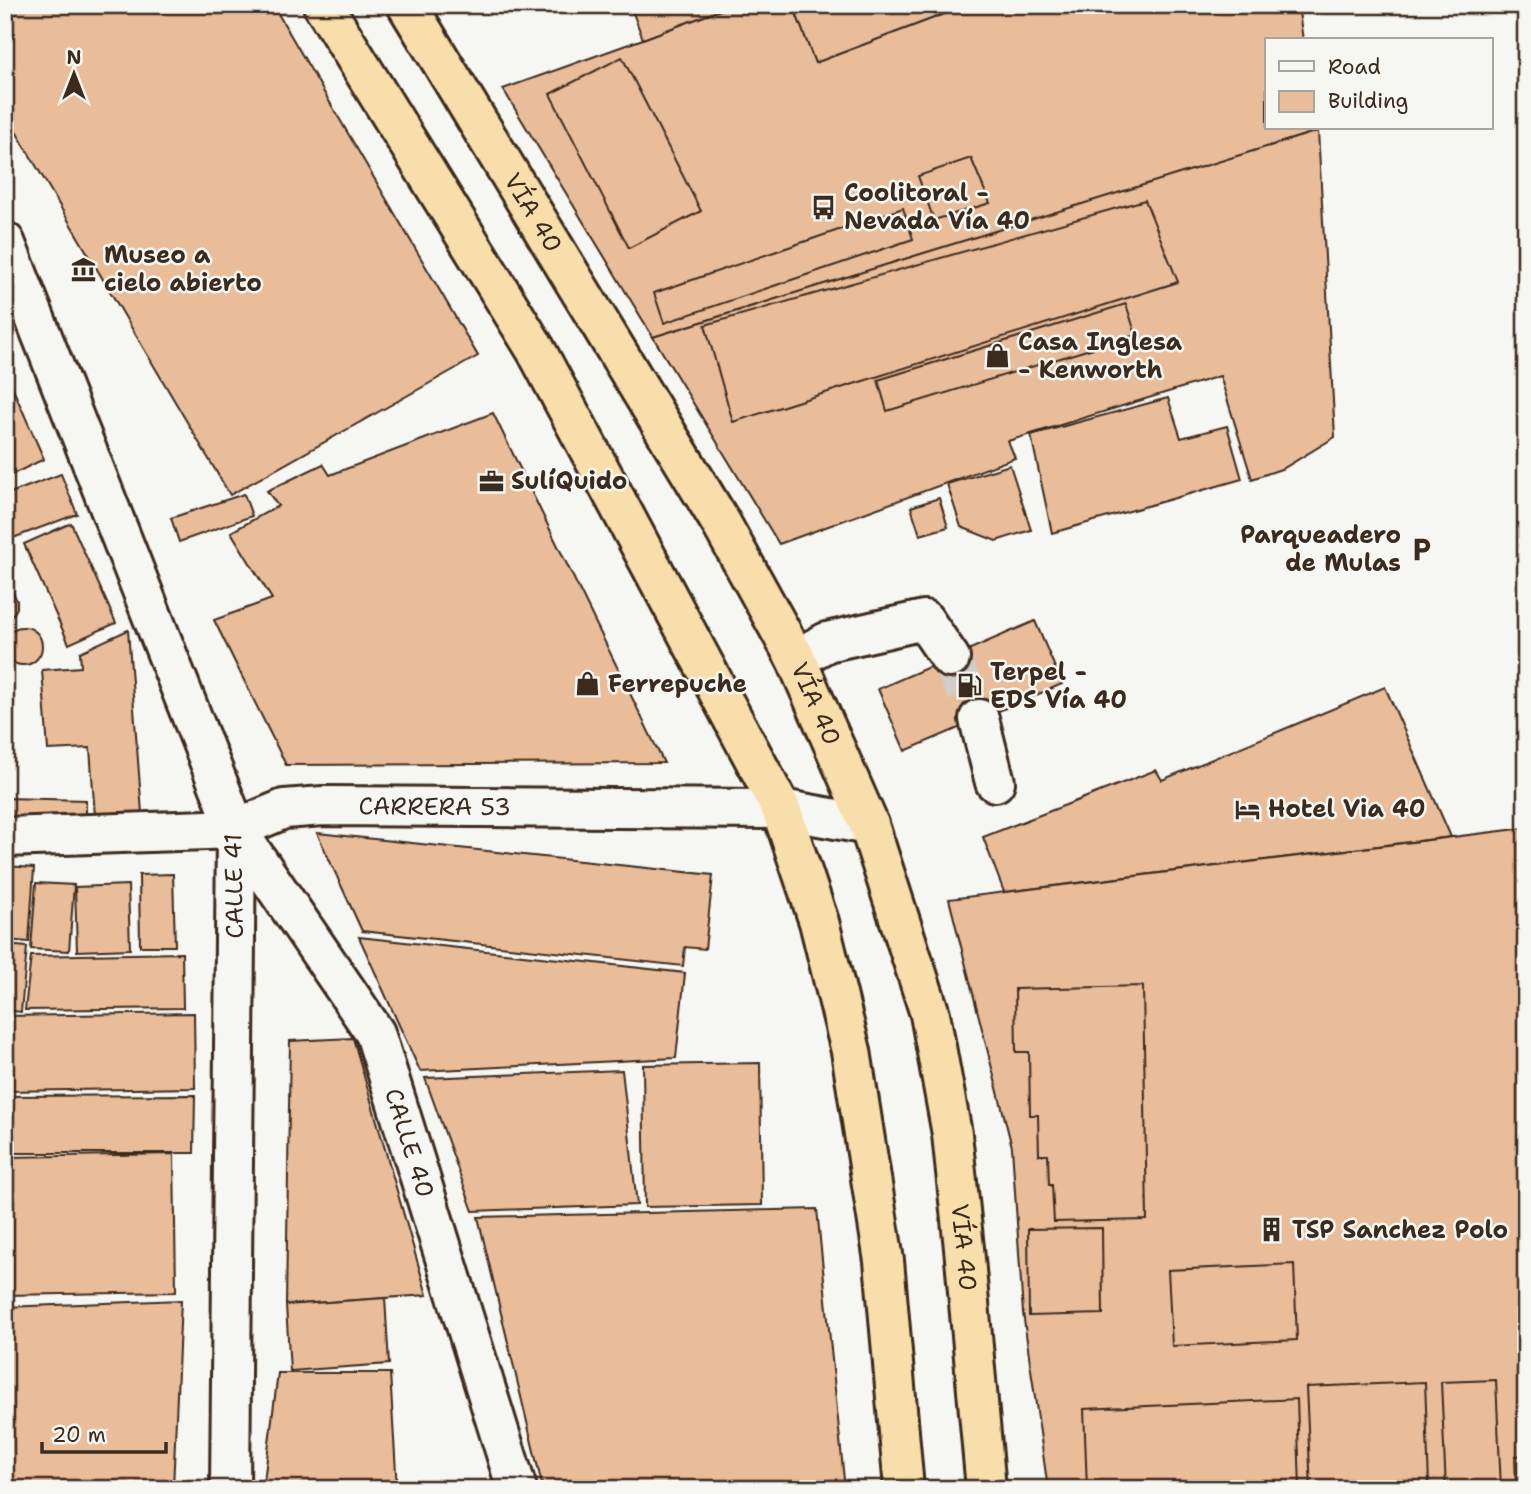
<svg xmlns="http://www.w3.org/2000/svg" width="1531" height="1494" font-family="'Shantell Sans',sans-serif">
	<style>
		.building { fill: #eabd9a; stroke: #3b2a1e; stroke-width: 2 }
		.lines { fill: none; stroke-linecap: round; stroke-linejoin: round }
		.minor-tunnel { stroke: #d1cdc8; stroke-width: 38; stroke-dasharray: 38 19; stroke-linecap: butt }
		.minor-casing { stroke: #3b2a1e; stroke-width: 44 }
		.highway-casing { stroke: #3b2a1e; stroke-width: 44 }
		.minor { stroke: #f6f6f2; stroke-width: 38 }
		.highway { stroke: #f8deab; stroke-width: 38 }
		.labels { text-anchor: middle; dominant-baseline: central; stroke-width: 5; stroke-linejoin: round; paint-order: stroke }
		.poi-label { font-size: 24px; font-weight: bold; fill: #3b2a1e; stroke: #f6f6f2; text-anchor: start }
		.street-label { font-size: 24px; fill: #3b2a1e; stroke: #f6f6f2 }
	</style>
	<rect width="100%" height="100%" fill="#f6f6f2"/>
	<filter id="ink" filterUnits="userSpaceOnUse"><feTurbulence type="fractalNoise" baseFrequency=".0143" numOctaves="2"/><feDisplacementMap in="SourceGraphic" scale="14" xChannelSelector="R" yChannelSelector="G"/><feConvolveMatrix kernelMatrix="1 2 1 2 8 2 1 2 1" color-interpolation-filters="sRGB"/></filter>
	<g filter="url(#ink)">
		<g class="building">
			<path d="M5,5H273L478,356L230,495L5,113Z"/>
			<path d="M630,5H734L643,39Z"/>
			<path d="M734,5H793L815,63L968,5H1298L1303,40H1267V128H1318V131L653,337L503,89L643,39Z"/>
			<path d="M793,5H968L815,63Z"/>
			<path d="M622,57L701,211L629,248L550,94Z"/>
			<path d="M1318,131L1335,437L1284,468L1252,479L1220,376L1008,441L1015,458L779,544L653,337Z"/>
			<path d="M971,158L990,203L934,220L918,176Z"/>
			<path d="M1145,200L1178,282L733,422L705,325Z"/>
			<path d="M903,208L913,239L664,323L654,293Z"/>
			<path d="M1126,304L1136,335L887,411L878,380Z"/>
			<path d="M5,371L44,459L5,478Z"/>
			<path d="M1168,398L1181,438L1227,426L1242,479L1052,533L1031,435Z"/>
			<path d="M493,413L664,763L286,765L214,620L272,599L231,532L278,506L267,491L323,464L330,475Z"/>
			<path d="M1010,465L1031,530L996,541L961,527L947,484Z"/>
			<path d="M61,474L77,514L5,541V495Z"/>
			<path d="M244,494L252,516L179,542L171,518Z"/>
			<path d="M939,498L948,527L920,535L911,507Z"/>
			<path d="M71,523L116,623L69,644L24,544Z"/>
			<path d="M5,586L12,590L17,601V608L14,613L5,621Z"/>
			<path d="M1035,621L1062,684L905,751L878,689Z"/>
			<circle cx="23" cy="646" r="19"/>
			<path d="M128,630L143,826L96,830L90,748L48,750L42,670L81,667L80,652Z"/>
			<path d="M1385,687L1451,837L1004,892L983,837L1156,770L1162,780Z"/>
			<path d="M5,798L86,800V828L5,825Z"/>
			<path d="M1526,828V1489H1048L1023,1313L1012,1147L949,899Z"/>
			<path d="M317,833L713,875L705,949L685,947L683,966L362,931Z"/>
			<path d="M5,866L34,868L29,942L5,940Z"/>
			<path d="M173,874L175,946H140L139,875Z"/>
			<path d="M36,883L74,885L69,951L31,949Z"/>
			<path d="M128,885L130,949L77,951L75,887Z"/>
			<path d="M359,937L685,973L676,1058L420,1071Z"/>
			<path d="M5,945L27,947L21,1012L5,1010Z"/>
			<path d="M182,953L183,1008L25,1010L31,956Z"/>
			<path d="M1143,986L1147,1220L1054,1222L1052,1185H1049L1048,1155H1039L1038,1115H1030L1029,1052H1016L1015,989Z"/>
			<path d="M194,1013L195,1088L5,1091V1016Z"/>
			<path d="M353,1038L427,1295L286,1305L290,1041Z"/>
			<path d="M760,1063L762,1205L645,1207L643,1065Z"/>
			<path d="M622,1070L637,1205L473,1211L425,1078Z"/>
			<path d="M195,1095L194,1153H5V1096Z"/>
			<path d="M174,1154L176,1292L5,1295V1249H10L8,1157Z"/>
			<path d="M817,1209L844,1480L543,1489L478,1217Z"/>
			<path d="M1102,1228L1103,1314L1029,1316L1028,1229Z"/>
			<path d="M1294,1264L1297,1340L1172,1346L1168,1270Z"/>
			<path d="M385,1298L389,1364L290,1371L286,1305Z"/>
			<path d="M181,1300L173,1489H5V1307Z"/>
			<path d="M278,1373H390L397,1489H263Z"/>
			<path d="M1522,1379H1526V1438H1524Z"/>
			<path d="M1496,1380L1501,1489H1446L1441,1382Z"/>
			<path d="M1425,1382L1429,1485L1352,1489H1311L1306,1387Z"/>
			<path d="M1297,1399L1300,1489H1087L1084,1409Z"/>
			<path d="M1526,1455V1485L1516,1486L1515,1456Z"/>
		</g>
		<g class="lines">
			<path class="minor-tunnel" d="M950,658L979,719"/>
			<defs>
				<g id="minor">
					<path d="M5,242L236,829L230,1489"/>
					<path d="M796,659L827,642L924,620L950,658"/>
					<path d="M979,719L995,782"/>
					<path id="s1" d="M236,829L375,1033L517,1489"/>
					<path id="s2" d="M5,837L236,829L284,809L323,806L781,809L869,825"/>
				</g>
				<g id="highway">
					<path d="M323,5L536,350L781,809L819,922L851,1051L884,1261L904,1489"/>
					<path id="s3" d="M407,5L721,523L796,659L869,825L930,1014L952,1134L964,1248L986,1489"/>
				</g>
			</defs>
			<use href="#minor" class="minor-casing"/>
			<use href="#highway" class="highway-casing"/>
			<use href="#minor" class="minor"/>
			<use href="#highway" class="highway"/>
		</g>
	</g>
	<defs>
		<symbol id="bus-bare" viewBox="-9 -9 18 18"><path d="M-5-6H5V4H4V6H2V4H-2V6H-4V4H-5ZM-3.5-4V0h7V-4ZM-3.5 1.2v1.5H-2V1.2ZM2 1.2v1.5H3.5V1.2Z" fill="#3b2a1e" stroke="#f6f6f2" stroke-width="2.5" paint-order="stroke"/></symbol>
		<symbol id="museum-bare" viewBox="-9 -9 18 18"><path d="M0-6L6-3V-2H-6V-3ZM-5-1h2V3h-2ZM-1-1h2V3h-2ZM3-1h2V3H3ZM-6 4H6V6H-6Z" fill="#3b2a1e" stroke="#f6f6f2" stroke-width="2.5" paint-order="stroke"/></symbol>
		<symbol id="shop-bare" viewBox="-9 -9 18 18"><path d="M-5-2.5h2.3a2.7 3.5 0 0 1 5.4 0H5L5.5 6h-11ZM-1.5-2.5h3a1.5 2.3 0 0 0-3 0Z" fill="#3b2a1e" stroke="#f6f6f2" stroke-width="2.5" paint-order="stroke"/></symbol>
		<symbol id="office-bare" viewBox="-9 -9 18 18"><path d="M-6-3h4V-5.5h4V-3h4V5H-6ZM-1-4.5V-3h2v-1.5ZM-6 0V1H6V0Z" fill="#3b2a1e" stroke="#f6f6f2" stroke-width="2.5" paint-order="stroke"/></symbol>
		<symbol id="parking-bare" viewBox="-9 -9 18 18"><path d="M-3.5-5.5H1a3.5 3.5 0 0 1 0 7H-1V5.5H-3.5ZM-1-3.4V-.6H.8a1.4 1.4 0 0 0 0-2.8Z" fill="#3b2a1e" stroke="#f6f6f2" stroke-width="2.5" paint-order="stroke"/></symbol>
		<symbol id="fuel-bare" viewBox="-9 -9 18 18"><path d="M-5.5-6h7V0h2V4h1.3V-2.5L3-4.5l.8-.8L6-3V5H2.5V1h-1V6h-7ZM-4.2-4.7v3.2H.2V-4.7Z" fill="#3b2a1e" stroke="#f6f6f2" stroke-width="2.5" paint-order="stroke"/></symbol>
		<symbol id="hotel-bare" viewBox="-9 -9 18 18"><path d="M-6-4.5h1.5V1H6V5H4.5V3h-9V5H-6ZM-4 0a1.8 1.8 0 1 1 3.6 0ZM.5 0V-2.5h3Q6-2.5 6 0Z" fill="#3b2a1e" stroke="#f6f6f2" stroke-width="2.5" paint-order="stroke"/></symbol>
		<symbol id="building-bare" viewBox="-9 -9 18 18"><path d="M-4-6H4V6H1V3H-1V6H-4ZM-2.5-4.3h1.7v1.8h-1.7ZM.8-4.3h1.7v1.8H.8ZM-2.5-1h1.7V.8h-1.7ZM.8-1h1.7V.8H.8Z" fill="#3b2a1e" stroke="#f6f6f2" stroke-width="2.5" paint-order="stroke"/></symbol>
	</defs>
	<g fill-rule="evenodd">
		<use href="#bus-bare" x="806" y="190" width="35" height="35"/>
		<use href="#museum-bare" x="66" y="252" width="35" height="35"/>
		<use href="#shop-bare" x="980" y="338" width="35" height="35"/>
		<use href="#office-bare" x="474" y="464" width="35" height="35"/>
		<use href="#parking-bare" x="1404" y="532" width="35" height="35"/>
		<use href="#shop-bare" x="570" y="666" width="35" height="35"/>
		<use href="#fuel-bare" x="952" y="668" width="35" height="35"/>
		<use href="#hotel-bare" x="1230" y="792" width="35" height="35"/>
		<use href="#building-bare" x="1254" y="1212" width="35" height="35"/>
	</g>
	<g class="labels">
		<g class="poi-label">
			<text x="844" y="193">Coolitoral -<tspan x="844" dy="28">Nevada Vía 40</tspan></text>
			<text x="104" y="255">Museo a<tspan x="104" dy="28">cielo abierto</tspan></text>
			<text x="1018" y="342">Casa Inglesa<tspan x="1018" dy="28">- Kenworth</tspan></text>
			<text x="511" y="481">SulíQuido</text>
			<text x="1401" y="535" text-anchor="end">Parqueadero<tspan x="1401" dy="28">de Mulas</tspan></text>
			<text x="990" y="672">Terpel -<tspan x="990" dy="28">EDS Vía 40</tspan></text>
			<text x="608" y="684">Ferrepuche</text>
			<text x="1268" y="809">Hotel Via 40</text>
			<text x="1292" y="1230">TSP Sanchez Polo</text>
		</g>
		<g class="street-label">
			<text stroke="none"><textPath href="#s3" startOffset="243">VÍA 40</textPath></text>
			<text stroke="none"><textPath href="#s3" startOffset="810">VÍA 40</textPath></text>
			<text stroke="none"><textPath href="#s2" startOffset="434">CARRERA 53</textPath></text>
			<text transform="translate(234 886) rotate(-91)">CALLE 41</text>
			<text stroke="none"><textPath href="#s1" startOffset="362">CALLE 40</textPath></text>
			<text stroke="none"><textPath href="#s3" startOffset="1377">VÍA 40</textPath></text>
		</g>
	</g>
	<rect width="1531" height="1494" fill="none" stroke="#f6f6f2" stroke-width="28"/>
	<rect x="14" y="14" width="1503" height="1466" fill="none" stroke="#3b2a1e" stroke-width="2.5" filter="url(#ink)"/>
	<rect x="1265" y="38" width="228" height="91" fill="#f6f6f2" stroke="#aba49d" stroke-width="2"/>
	<rect x="1279" y="61" width="35" height="10" fill="#f6f6f2" stroke="#aba49d" stroke-width="2"/>
	<text x="1328" y="74" font-size="21" fill="#3b2a1e">Road</text>
	<rect x="1279" y="91" width="35" height="21" fill="#eabd9a" stroke="#aba49d" stroke-width="2"/>
	<text x="1328" y="108" font-size="21" fill="#3b2a1e">Building</text>
	<g transform="translate(74 74)" stroke="#f6f6f2" stroke-width="5" paint-order="stroke">
	<path d="M0-5L12 26L0 18L-12 26Z" fill="#3b2a1e"/>
	<text y="-10" font-size="19" font-weight="bold" text-anchor="middle" fill="#3b2a1e">N</text>
	</g>
	<path d="M42 1442v10h124v-10" fill="none" stroke="#3b2a1e" stroke-width="3.5"/>
	<text x="52" y="1442" font-size="21" fill="#3b2a1e" stroke="#f6f6f2" stroke-width="5" paint-order="stroke">20 m</text>
</svg>
